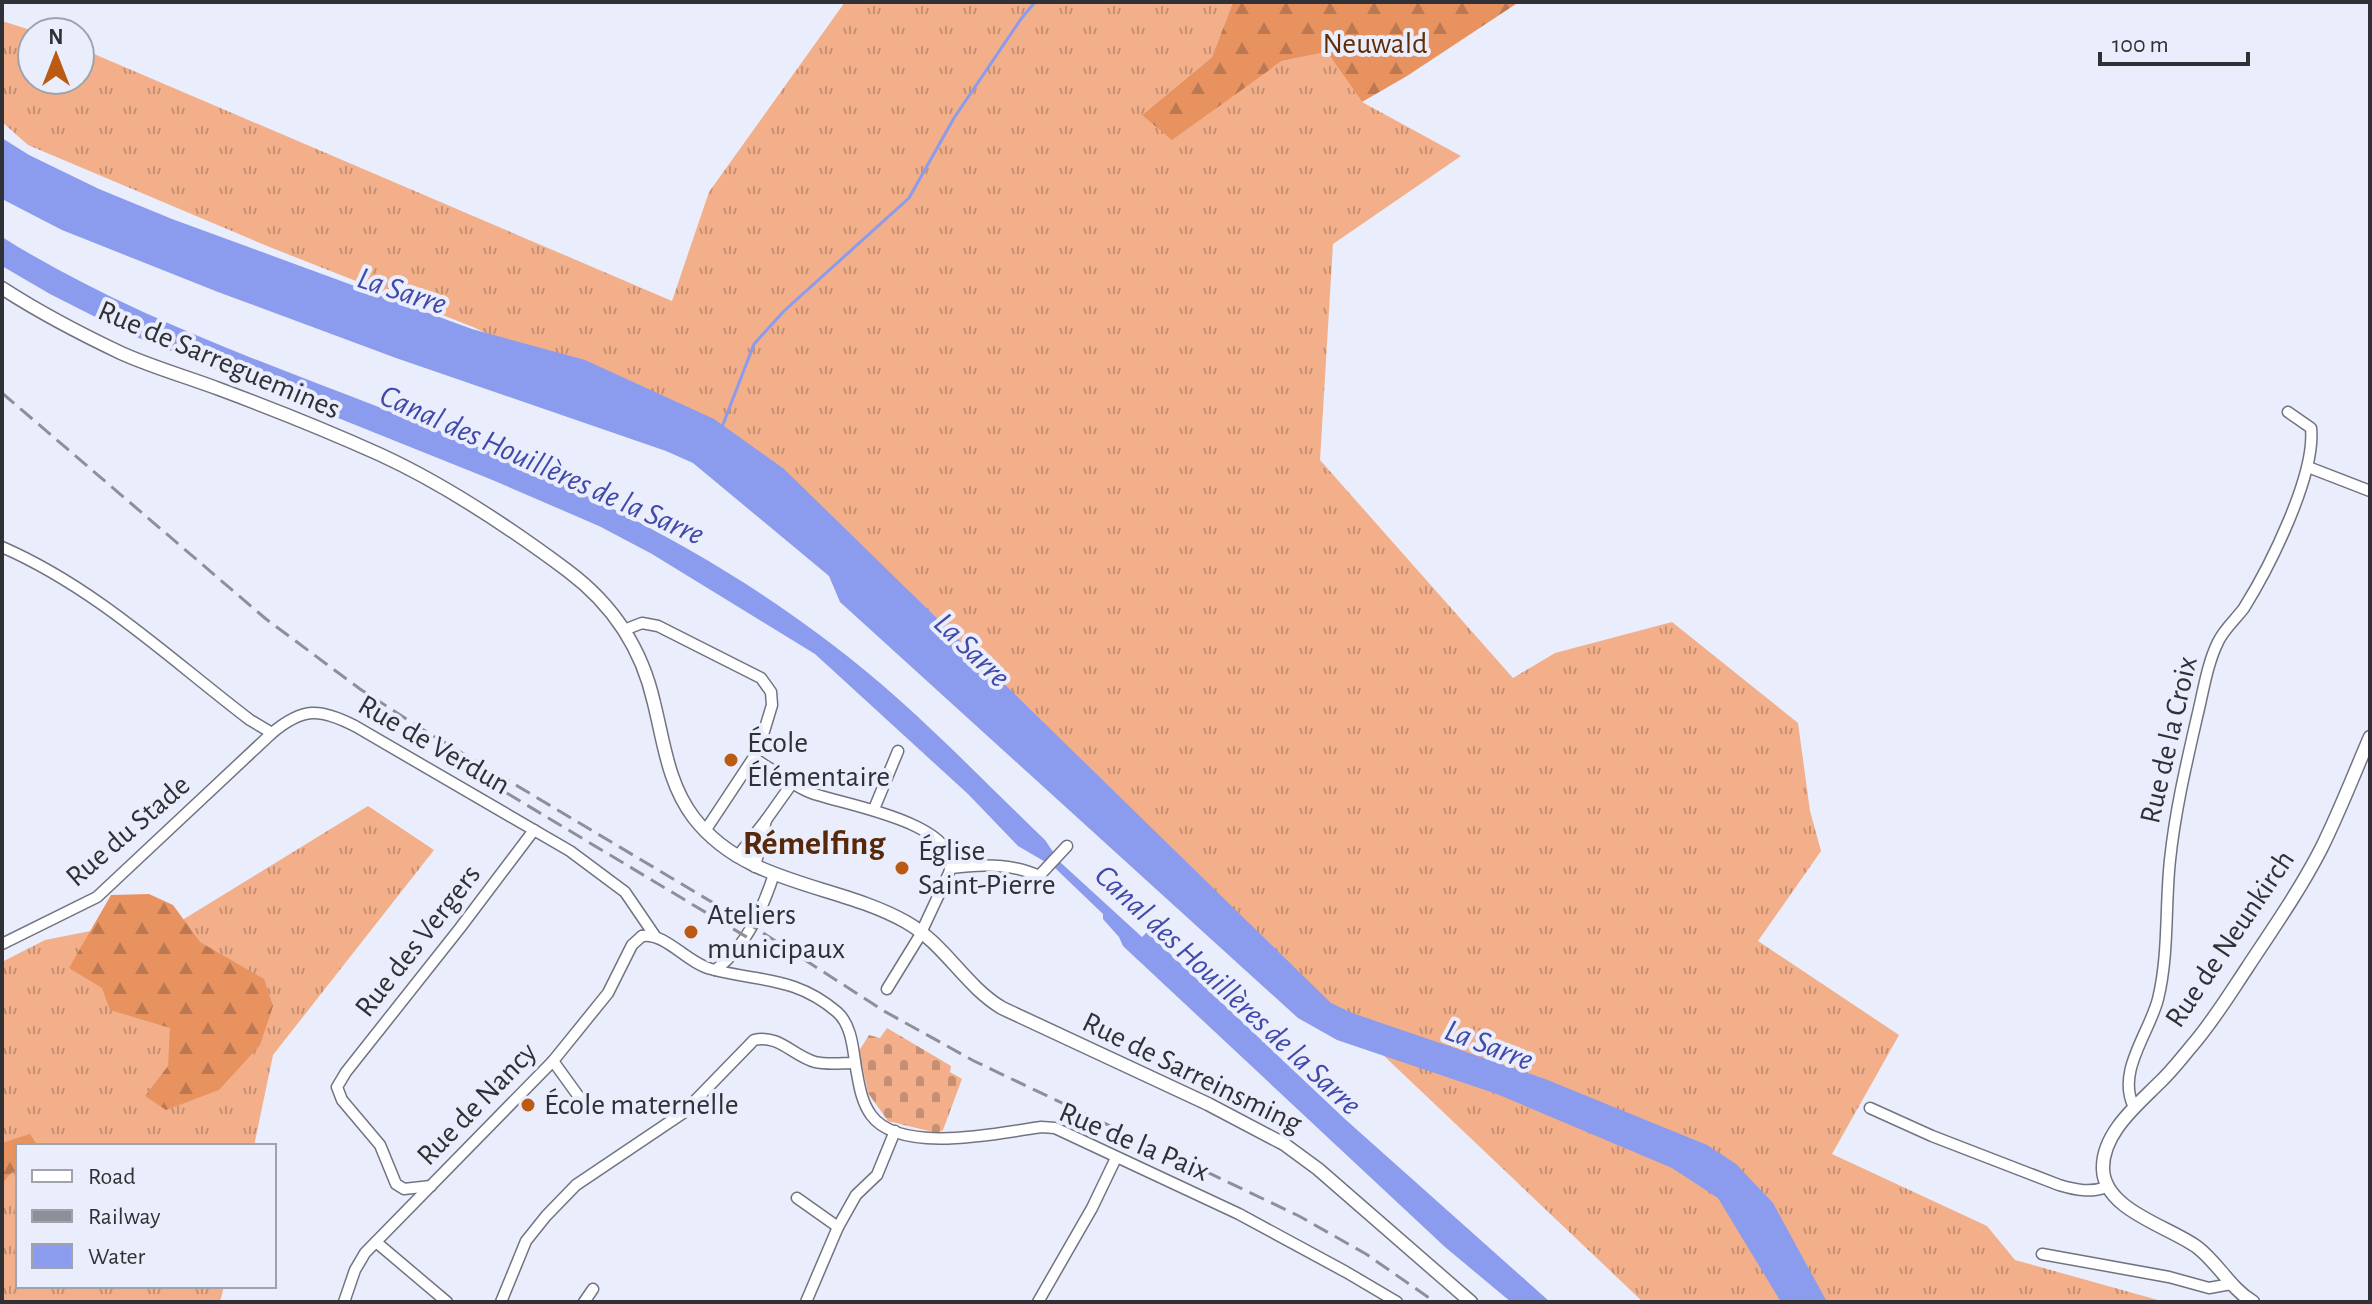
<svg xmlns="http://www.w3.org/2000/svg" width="2372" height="1304" font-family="'Alegreya Sans',sans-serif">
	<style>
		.grass { fill: url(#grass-tufts) }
		.forest { fill: url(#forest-firs) }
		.cemetery { fill: url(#cemetery-stones) }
		.water { fill: #8b9bee }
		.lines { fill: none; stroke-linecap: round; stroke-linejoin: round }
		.stream { stroke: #8b9bee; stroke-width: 3 }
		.minor-casing { stroke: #717480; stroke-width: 13 }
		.tertiary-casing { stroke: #717480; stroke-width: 15 }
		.minor { stroke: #fff; stroke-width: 10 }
		.tertiary { stroke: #fff; stroke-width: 12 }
		.rail { stroke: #8d8f99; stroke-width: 3; stroke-dasharray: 16 8; stroke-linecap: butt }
		.poi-dot { fill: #ba5a13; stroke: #eaedfb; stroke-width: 3 }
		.labels { text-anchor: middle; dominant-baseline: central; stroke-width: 8; stroke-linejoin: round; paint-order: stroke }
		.park-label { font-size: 30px; fill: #622c04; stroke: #eaedfb }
		.street-label { font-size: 30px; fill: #303136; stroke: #eaedfb }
		.poi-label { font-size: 30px; fill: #303136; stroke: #eaedfb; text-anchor: start }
		.water-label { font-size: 32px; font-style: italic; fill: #414aab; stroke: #eaedfb }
		.quarter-label { font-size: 34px; font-weight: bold; fill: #57290a; stroke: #eaedfb }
	</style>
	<defs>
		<pattern id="grass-tufts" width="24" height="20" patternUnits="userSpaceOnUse" patternTransform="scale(2)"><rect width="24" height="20" fill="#f2af8a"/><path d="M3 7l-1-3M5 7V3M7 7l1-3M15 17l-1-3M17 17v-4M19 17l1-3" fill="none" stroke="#c48f72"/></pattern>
		<pattern id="forest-firs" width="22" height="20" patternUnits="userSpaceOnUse" patternTransform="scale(2)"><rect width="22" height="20" fill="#e89260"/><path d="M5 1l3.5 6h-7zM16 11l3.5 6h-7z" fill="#bc7850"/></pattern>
		<pattern id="cemetery-stones" width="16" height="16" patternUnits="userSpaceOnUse" patternTransform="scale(2)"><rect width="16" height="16" fill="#f2af8a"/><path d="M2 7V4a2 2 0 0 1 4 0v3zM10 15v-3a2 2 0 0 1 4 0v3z" fill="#c48f72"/></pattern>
	</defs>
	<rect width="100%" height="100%" fill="#eaedfb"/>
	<g class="grass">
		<path d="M845,2H1233L1212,57L1143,114L1172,139L1282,61L1327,52L1362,102L1461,156L1333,244L1320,460L1513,678L1555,653L1672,622L1798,723L1810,811L1821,851L1758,941L1899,1035L1832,1154L1987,1226L2015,1260L2165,1302H1643L1242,921L775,468L473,327L272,248L28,145L2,122V21L37,32H32V80H80V48L672,301L709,192Z"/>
		<path d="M368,806L434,850L273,1055L254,1146H18V1286H224L220,1302H2V962L45,940L126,924L166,930Z"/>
	</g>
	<g class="forest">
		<path d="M1233,2H1519L1407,76L1362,102L1327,52L1282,61L1172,140L1142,115L1212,57Z"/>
		<path d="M149,894L173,905L200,942L264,979L273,1006L260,1045L219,1090L166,1110L145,1096L168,1066L170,1028L110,1010L102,988L69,968L111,895Z"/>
		<path d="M30,1134L38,1146H18V1169L10,1174L2,1184V1143Z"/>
	</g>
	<path class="cemetery" d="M887,1028L951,1066L950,1072L962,1079L943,1130L937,1133L888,1121L868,1093L859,1051L869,1035L880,1038Z"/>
	<g class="water">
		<path d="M2,138L29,155L99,189L172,219L472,329L585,360L714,419L784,469L1331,1003L1352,1013L1545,1079L1707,1145L1736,1164L1773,1203L1827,1302H1781L1718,1198L1672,1168L1497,1094L1337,1040L1298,1018L840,602L829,576L693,463L666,451L396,358L218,292L62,230L2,199Z"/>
		<path d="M2,237C183,350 393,400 583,494C670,536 753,584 829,642C907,700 975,773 1045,840L1060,862L1142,937L1147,932L1346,1120L1550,1302H1511L1445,1247L1123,946L1119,937L1103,919V914L1054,867L1018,846L968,794L815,654L652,554L599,526L490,479L129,334L50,294L2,266Z"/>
	</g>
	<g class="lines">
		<path class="stream" d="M722,427L754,344L784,311L909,198L954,118L1021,19L1035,2"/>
		<defs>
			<g id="minor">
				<path d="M2308,467L2370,491"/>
				<path d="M2,547C96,588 170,659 250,720L272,733"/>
				<path d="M624,630L642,623L658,626L761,678L771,692L772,705L758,751L705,831"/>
				<path d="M755,759C772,769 790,784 809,792C837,804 966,822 949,873L919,937L887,989"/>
				<path d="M874,809L898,751"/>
				<path d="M766,820L793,782"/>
				<path d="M737,857L766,820L755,867"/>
				<path d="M951,868C979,864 1012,863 1039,876L1067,846"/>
				<path d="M642,936C665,932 687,963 711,969C759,982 795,976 837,1012C852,1025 853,1050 856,1068C859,1084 861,1101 871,1115C900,1155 999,1133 1041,1127L1055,1128L1239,1214L1346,1272L1397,1302"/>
				<path d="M2,944L97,897L272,733C303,707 320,708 355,726L570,851L625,892L655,936"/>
				<path d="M715,970C745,949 763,908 774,874"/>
				<path d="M553,1061L587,1108"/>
				<path d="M2134,1107C2116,1072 2149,1034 2158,999C2169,954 2165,906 2170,860C2175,812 2186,765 2197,717C2203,693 2207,664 2218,642C2224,629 2236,619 2244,608C2269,568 2316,475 2311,428L2288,412"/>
				<path d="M1870,1108L1932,1136L2059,1185C2076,1190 2090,1193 2107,1187"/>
				<path d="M431,1186L404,1189L396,1184L380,1145L342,1100L337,1087L346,1072L460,928L534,830"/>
				<path d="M797,1198L838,1227"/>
				<path d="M376,1242L447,1302"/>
				<path d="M2042,1254L2169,1277L2209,1288L2231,1284"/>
				<path d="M344,1302L355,1270L365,1253L553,1061L608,993L632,945L642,936"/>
				<path d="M501,1302L526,1241L546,1216L576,1185L683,1113L754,1040C779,1034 793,1056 815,1062C827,1065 842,1063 855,1063"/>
				<path d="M584,1302L593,1289"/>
				<path d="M806,1302L838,1227L856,1195L877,1175L895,1131"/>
				<path d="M1038,1302L1092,1208L1116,1158"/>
			</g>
			<g id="tertiary">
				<path d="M2,288C39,312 81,334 121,353C152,367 187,377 219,389C273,409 328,431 381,455C446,485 509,527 568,571C612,604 642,649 654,703C664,743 668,784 694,818C747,886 837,883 906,922C945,944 965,986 1002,1008L1208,1104L1284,1144L1318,1169L1471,1302"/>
				<path d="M2253,1302C2230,1288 2218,1263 2197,1247C2168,1226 2104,1210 2103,1169C2102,1134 2136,1106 2158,1084C2170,1073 2180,1060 2190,1048C2212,1023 2229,995 2247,968C2272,930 2300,890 2321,849C2339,813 2354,774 2370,737"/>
			</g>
		</defs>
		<use href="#minor" class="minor-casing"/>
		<use href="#tertiary" class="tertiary-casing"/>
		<use href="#minor" class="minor"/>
		<use href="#tertiary" class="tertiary"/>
		<g class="rail">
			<path d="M2,393L266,619L360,689L422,729L757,929L884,1011L974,1061L1299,1216L1366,1254L1435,1302"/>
			<path d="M445,756L775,954"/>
		</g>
	</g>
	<g class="poi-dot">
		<circle cx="731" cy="760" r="8"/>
		<circle cx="902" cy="868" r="8"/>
		<circle cx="691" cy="932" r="8"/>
		<circle cx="528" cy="1105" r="8"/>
	</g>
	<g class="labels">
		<g class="park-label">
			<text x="1375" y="44">Neuwald</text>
		</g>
		<g class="street-label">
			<text transform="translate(219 360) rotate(23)">Rue de Sarreguemines</text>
			<text transform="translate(2169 740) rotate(-77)">Rue de la Croix</text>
			<text transform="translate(434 745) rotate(30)">Rue de Verdun</text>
			<text transform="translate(128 831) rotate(-41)">Rue du Stade</text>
			<text transform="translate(2230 939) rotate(-56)">Rue de Neunkirch</text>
			<text transform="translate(418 941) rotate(-52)">Rue des Vergers</text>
			<text transform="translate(1192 1073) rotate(26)">Rue de Sarreinsming</text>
			<text transform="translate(477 1104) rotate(-46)">Rue de Nancy</text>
			<text transform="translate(1134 1142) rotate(23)">Rue de la Paix</text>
		</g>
		<g class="poi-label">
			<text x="747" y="743">École<tspan x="747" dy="34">Élémentaire</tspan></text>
			<text x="918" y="851">Église<tspan x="918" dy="34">Saint-Pierre</tspan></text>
			<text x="707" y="915">Ateliers<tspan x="707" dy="34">municipaux</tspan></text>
			<text x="544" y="1105">École maternelle</text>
		</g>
		<g class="water-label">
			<text transform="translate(402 291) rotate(18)">La Sarre</text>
			<text transform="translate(542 465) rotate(24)">Canal des Houillères de la Sarre</text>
			<text transform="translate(972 650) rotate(44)">La Sarre</text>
			<text transform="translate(1228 990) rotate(43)">Canal des Houillères de la Sarre</text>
			<text transform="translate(1489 1045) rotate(21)">La Sarre</text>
		</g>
		<g class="quarter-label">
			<text x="814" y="844">Rémelfing</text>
		</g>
	</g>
	<rect width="2372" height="1304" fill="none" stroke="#303136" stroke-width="8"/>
	<rect x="16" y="1144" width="260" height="144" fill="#eaedfb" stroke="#a0a2ac" stroke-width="2"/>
	<rect x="32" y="1170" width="40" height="12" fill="#ffffff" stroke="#a0a2ac" stroke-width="2"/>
	<text x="88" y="1184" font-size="24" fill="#303136">Road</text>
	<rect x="32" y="1210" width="40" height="12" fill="#8d8f99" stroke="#a0a2ac" stroke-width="2"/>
	<text x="88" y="1224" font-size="24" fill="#303136">Railway</text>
	<rect x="32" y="1244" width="40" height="24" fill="#8b9bee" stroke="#a0a2ac" stroke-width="2"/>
	<text x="88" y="1264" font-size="24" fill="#303136">Water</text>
	<g transform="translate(56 56)"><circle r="38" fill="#eaedfb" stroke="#a0a2ac" stroke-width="2"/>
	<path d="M0-6L14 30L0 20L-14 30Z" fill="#ba5a13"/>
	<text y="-12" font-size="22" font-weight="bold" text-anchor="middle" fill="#303136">N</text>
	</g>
	<path d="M2100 52v12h148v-12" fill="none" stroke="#303136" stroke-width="4"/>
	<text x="2112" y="52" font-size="24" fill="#303136" stroke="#eaedfb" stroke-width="6" paint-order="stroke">100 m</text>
</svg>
